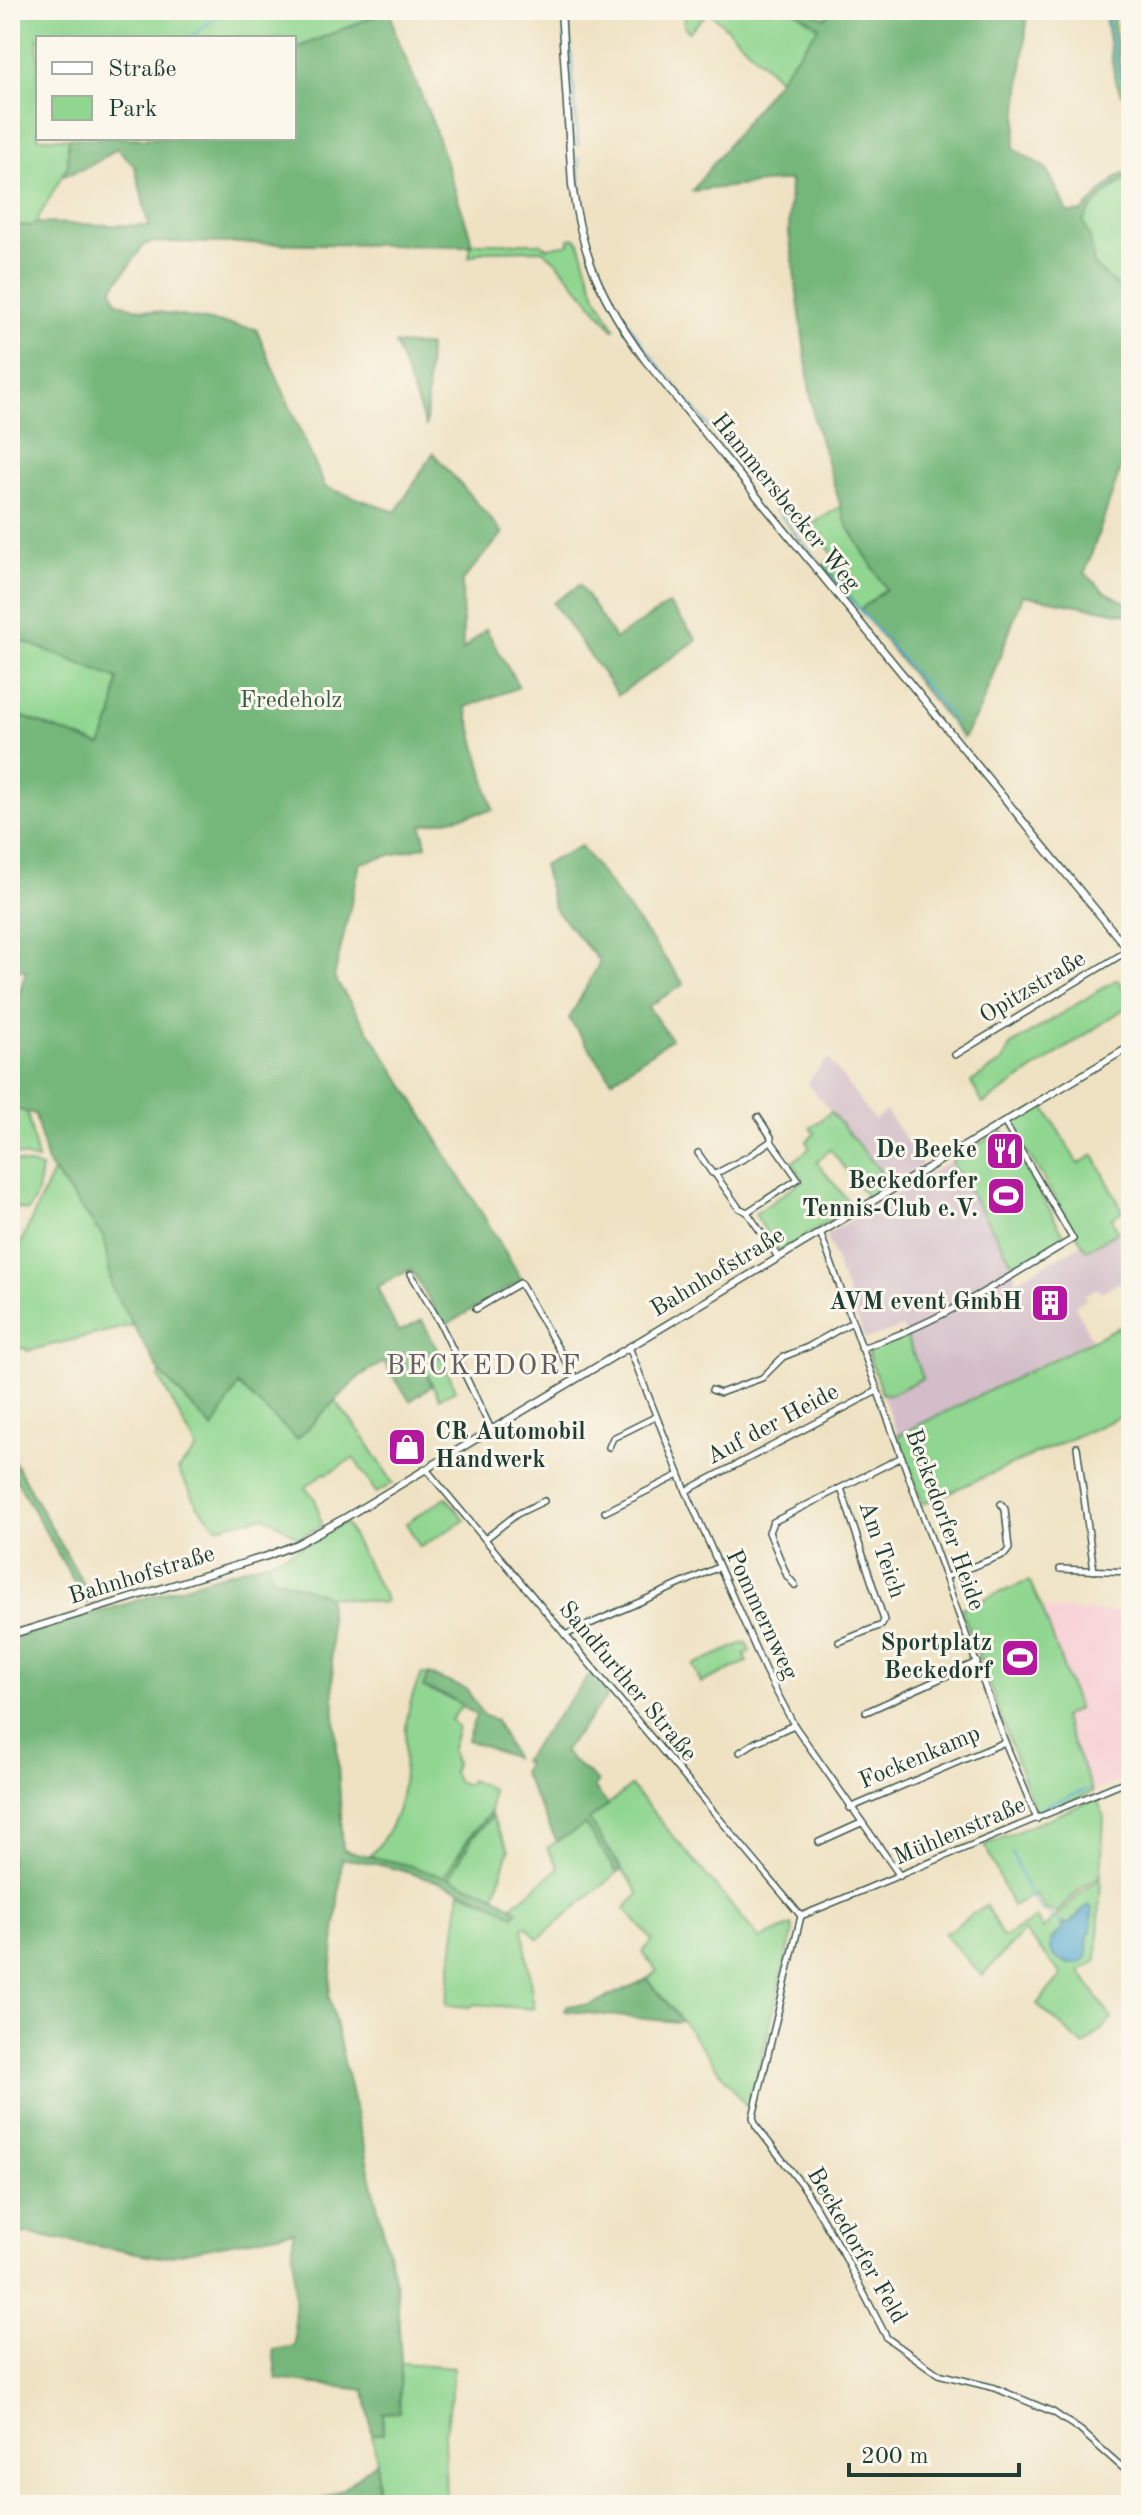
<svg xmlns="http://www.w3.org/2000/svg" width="1141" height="2515" font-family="'Old Standard TT',serif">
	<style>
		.built { fill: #f7cfd4 }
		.industrial { fill: #d2bdc8 }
		.green { fill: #90d690; stroke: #588a62; stroke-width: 2 }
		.forest { fill: #74b77a; stroke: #4a7a57; stroke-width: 2 }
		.water { fill: #53a7ce; stroke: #397281; stroke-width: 2 }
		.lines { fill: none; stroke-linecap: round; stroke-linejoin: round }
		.stream { stroke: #53a7ce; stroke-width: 2 }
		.minor-casing { stroke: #3e5649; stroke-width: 8 }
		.tertiary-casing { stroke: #3e5649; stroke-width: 9 }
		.minor { stroke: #fff; stroke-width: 5 }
		.tertiary { stroke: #fff; stroke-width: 6 }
		.labels { text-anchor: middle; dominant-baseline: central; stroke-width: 6; stroke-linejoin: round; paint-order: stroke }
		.street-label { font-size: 24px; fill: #1f3d34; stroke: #fbf7ec }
		.park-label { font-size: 24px; fill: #365c46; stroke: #fbf7ec }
		.poi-label { font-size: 24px; font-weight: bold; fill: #1f3d34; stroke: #fbf7ec; text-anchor: end }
		.quarter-label { font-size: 28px; letter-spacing: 2px; fill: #615f63; stroke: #fbf7ec }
	</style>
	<rect width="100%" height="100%" fill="#fbf7ec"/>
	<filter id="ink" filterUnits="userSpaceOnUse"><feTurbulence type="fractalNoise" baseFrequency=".0125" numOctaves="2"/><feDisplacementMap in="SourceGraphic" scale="16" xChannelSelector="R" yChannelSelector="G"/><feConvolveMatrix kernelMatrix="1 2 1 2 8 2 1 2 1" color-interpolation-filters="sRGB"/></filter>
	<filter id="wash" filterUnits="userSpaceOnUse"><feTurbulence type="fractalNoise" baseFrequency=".006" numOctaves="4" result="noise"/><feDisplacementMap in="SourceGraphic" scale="32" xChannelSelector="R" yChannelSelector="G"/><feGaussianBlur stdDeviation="1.8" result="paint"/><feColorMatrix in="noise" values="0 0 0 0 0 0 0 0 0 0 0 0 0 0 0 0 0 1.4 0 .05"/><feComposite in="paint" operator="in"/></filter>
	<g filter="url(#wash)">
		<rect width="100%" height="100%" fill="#efe2c3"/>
		<path class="built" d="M1042,1608L1131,1613V1686L1127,1687L1128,1692L1131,1693V1776L1093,1792L1061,1716L1078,1708Z"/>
		<g class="industrial">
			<path d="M828,1058L874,1120L886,1111L923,1165L891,1184L807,1083Z"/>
			<path d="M951,1161L1015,1267V1281L1082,1244L1086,1250L1118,1232L1123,1281L1101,1292L1098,1288L1084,1295L1086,1299L1075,1305L1091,1339L898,1435L882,1394L886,1395L923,1377L902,1327L868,1339L864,1337L826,1235Z"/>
		</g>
		<g class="green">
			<path d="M10,10H389L294,49V38H38V138H68V165L34,226L10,225Z"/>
			<path d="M683,10H794L819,27L779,79L709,11L689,32L684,26Z"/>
			<path d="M1131,177V305L1094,265L1083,221C1093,204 1113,185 1131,177Z"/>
			<path d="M575,238L579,242L596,295L615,328L613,329L557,262L542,250L484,251L469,257L471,243H540L548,248L569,244V239Z"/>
			<path d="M841,506L847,523L886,589L860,610L824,565L834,556L811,525Z"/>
			<path d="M10,636L118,678L113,714L101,746L10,712Z"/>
			<path d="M1117,979L1131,998V1004L983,1104L971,1082L1003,1061L1010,1046Z"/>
			<path d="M1043,1104L1078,1164L1094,1155L1123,1211L1112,1218L1118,1232L1086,1250L1014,1130V1121Z"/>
			<path d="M10,1108L27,1112L38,1160L10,1153Z"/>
			<path d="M831,1112L891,1184L867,1197L830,1149L817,1162L852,1206L779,1253L755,1214L803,1180L792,1163L810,1148L806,1142L815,1133L810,1128Z"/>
			<path d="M1000,1131L1005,1133L1064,1235L1060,1241L1015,1267L951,1161Z"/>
			<path d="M10,1160L41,1168L37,1194L28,1211L10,1206Z"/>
			<path d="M53,1172L104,1238L112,1288L133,1325L27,1351L25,1348L10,1350V1267Z"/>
			<path d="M1131,1321V1412L923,1504L898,1435Z"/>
			<path d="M906,1336L923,1378L891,1394H882L868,1353L873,1348Z"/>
			<path d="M440,1355L456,1390L439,1398L422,1363Z"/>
			<path d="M160,1372L212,1428L238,1385L297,1438L335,1401L361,1433L393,1483L376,1493L354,1458L327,1474L324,1473L305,1488L315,1498L322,1526L298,1537L265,1516L217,1527L198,1506L178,1470L197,1449L159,1377Z"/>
			<path d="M446,1497L465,1520L420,1547L406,1523Z"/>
			<path d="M345,1522L386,1600L383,1603L328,1596L272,1577L267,1561L293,1551Z"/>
			<path d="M1029,1581L1042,1608L1078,1709L1062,1717L1093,1792L1044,1812H1039L1034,1808L961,1608Z"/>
			<path d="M746,1642L750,1652L744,1655L747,1662L701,1683L693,1665Z"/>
			<path d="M422,1674H428L423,1688L463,1704L451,1720L458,1727L451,1752L454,1754L453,1759L456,1761L452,1772L457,1781L467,1785L470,1780L492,1789L490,1813L472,1833L444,1877L370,1856C382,1842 393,1826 398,1808C412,1760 395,1723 422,1674Z"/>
			<path d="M631,1786L760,1939L792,1925L793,1931L750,2106H746L682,2021L647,1979L657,1971L642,1952L653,1941L625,1908L639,1894L589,1820Z"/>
			<path d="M1097,1798L1104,1816L1101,1875L1080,1889L1056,1913L1045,1909L1035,1894L1012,1906L985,1845Z"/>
			<path d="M492,1817L509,1850L495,1895L449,1878L474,1835Z"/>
			<path d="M585,1824L617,1873L538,1939L526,1926L523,1928L534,2009L475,2004L470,2007L446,2005L460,1891L502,1907L518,1911L512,1906L559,1868L547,1848Z"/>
			<path d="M1101,1878L1097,1961L1080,1971L1112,2019L1084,2046L1037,2004L1062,1975L1024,1931L982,1976L944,1934L986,1905L1003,1938L1036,1918L1043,1929L1083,1891Z"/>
			<path d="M401,2363L454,2367L447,2427L444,2434L446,2505H387L377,2499V2461L372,2434L383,2433V2413L399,2411Z"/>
		</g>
		<g class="forest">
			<path d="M390,10L396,35L432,121L470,235L471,246L153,242L144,245L112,289L117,302L135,308L256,329L325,487L396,512L433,453L503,533L462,581L463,650L486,629L519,687L466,707L493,810L422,825L426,846L360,863L334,978L410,1094L522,1280L444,1326L411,1269L377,1287L398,1332L422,1320L440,1355L423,1364L432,1386L410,1401L384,1362L360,1376L297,1439L238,1385L213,1429L160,1372L112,1288L104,1238L47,1163L35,1114L10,1108V1056L14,1057C7,1029 18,998 26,971L10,967V712L101,746L113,714L118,679L10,636V225L33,226L35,223L149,226L135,167L117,148C100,162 84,170 63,176L68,165V138H294V49Z"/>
			<path d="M794,10H811L825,18L833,10H1028L1014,149L1047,169L1068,213L1082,212L1117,177L1131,171V177C1113,185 1093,204 1083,221L1090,239L1094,266L1131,298V438L1085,573L1104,591L1131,605V615L1023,595L980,709L963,738L860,610L886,589L846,523L814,420L789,232L790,180L692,191L819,27Z"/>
			<path d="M1104,10H1112L1121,72L1131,89V110L1115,80Z"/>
			<path d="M395,344L429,346L426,427Z"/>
			<path d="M580,585L615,639L669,604L697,640L618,695L553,603Z"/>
			<path d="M581,846L684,984L648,1007L671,1039L612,1080L569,1019L600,962L554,908L543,865Z"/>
			<path d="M10,1454L93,1601L86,1603L10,1469Z"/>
			<path d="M267,1561L272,1577L328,1596L343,1850L408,1865L444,1877L472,1833L490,1813L492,1817L474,1835L449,1878L495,1895L518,1911L514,1916C482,1893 382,1861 342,1859L329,1996L397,2291L401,2363L399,2412L383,2413V2434H372L365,2390L277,2379L273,2350L295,2346L293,2231L160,2257L10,2231V1639Z"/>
			<path d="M592,1672L610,1693L563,1752L598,1782L594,1787L608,1805L589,1820L621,1870L617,1873L585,1825L557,1841L522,1772L527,1764L522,1761Z"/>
			<path d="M428,1674L466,1689L483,1715L496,1721L514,1758L467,1740L476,1715L448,1696L423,1688Z"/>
			<path d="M647,1979L682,2021L677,2022L565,2011L567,2005H590Z"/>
			<path d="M377,2461V2499L387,2505H317L316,2503L344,2488Z"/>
		</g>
		<path class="water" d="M1088,1905L1092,1909C1092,1915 1092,1922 1091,1928C1088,1937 1087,1929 1087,1940C1087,1946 1090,1953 1086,1958C1075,1972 1047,1959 1050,1943C1050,1937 1058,1934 1063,1930L1061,1925L1063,1923L1067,1926Z"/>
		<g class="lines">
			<g class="stream">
				<path d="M568,10L578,145"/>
				<path d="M1106,10L1119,75L1131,97"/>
				<path d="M189,38L226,10"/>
				<path d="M579,157C579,197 586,238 602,275C629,336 676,386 718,437C760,488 800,542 844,592C881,635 919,676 954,721"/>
				<path d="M1041,1807L1088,1789"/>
				<path d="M1012,1853L1029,1893L1040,1908L1062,1924"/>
				<path d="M339,2505L359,2497L379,2505"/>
			</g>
		</g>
	</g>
	<g filter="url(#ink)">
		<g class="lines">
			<defs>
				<g id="minor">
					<path d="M955,1055L1129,950"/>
					<path d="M758,1117L771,1137V1141"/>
					<path d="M698,1153L712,1173L715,1174"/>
					<path d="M747,1212L739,1208L715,1174L749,1156L771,1141L798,1179L747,1212L778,1257"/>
					<path d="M820,1232L1005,1742L1037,1819"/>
					<path d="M10,1257L12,1252"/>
					<path d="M411,1274L440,1323L491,1429"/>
					<path d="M476,1309L520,1283L576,1379"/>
					<path d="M629,1347L686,1491L765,1670L794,1725L900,1876"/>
					<path d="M861,1348C936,1325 1005,1279 1073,1239L1004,1122"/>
					<path d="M712,1390L720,1393L762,1378L783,1357L808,1347L852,1322"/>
					<path d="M609,1447L613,1438L655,1417"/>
					<path d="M1077,1447L1094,1571"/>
					<path d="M426,1469L801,1916"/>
					<path d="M686,1491L877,1391"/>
					<path d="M605,1512L679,1475"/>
					<path d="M485,1539L517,1514L544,1501"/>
					<path d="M1060,1569L1131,1572"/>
					<path d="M946,1577L1005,1554L1009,1549L1005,1509L1001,1504"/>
					<path d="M795,1585L787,1576L769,1532L773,1522L902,1457"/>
					<path d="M565,1635L719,1567"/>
					<path d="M839,1642L882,1625L884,1620L841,1488"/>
					<path d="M866,1712L977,1662"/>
					<path d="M740,1752L754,1743L794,1725"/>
					<path d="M850,1808L1005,1742"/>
					<path d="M819,1842L861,1823"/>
					<path d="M801,1916L753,2117L756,2126L805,2189L846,2259L887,2338L938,2374L995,2388L1053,2412L1080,2430L1131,2475"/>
					<path d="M801,1916L1131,1779"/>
				</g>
				<g id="tertiary">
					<path d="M561,10L572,185C582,257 602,301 645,360L1131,953"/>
					<path d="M10,1635L267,1556L297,1544L343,1519L1131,1046"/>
				</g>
			</defs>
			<use href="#minor" class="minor-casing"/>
			<use href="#tertiary" class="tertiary-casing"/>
			<use href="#minor" class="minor"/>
			<use href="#tertiary" class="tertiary"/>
		</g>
	</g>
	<defs>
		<symbol id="restaurant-square" viewBox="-11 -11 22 22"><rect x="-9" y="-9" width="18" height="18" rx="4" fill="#b5179e" stroke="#fbf7ec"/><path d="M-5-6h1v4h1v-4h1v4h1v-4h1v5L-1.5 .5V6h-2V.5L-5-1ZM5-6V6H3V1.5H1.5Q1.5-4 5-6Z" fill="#fff"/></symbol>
		<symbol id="stadium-square" viewBox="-11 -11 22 22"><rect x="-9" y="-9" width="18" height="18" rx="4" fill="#b5179e" stroke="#fbf7ec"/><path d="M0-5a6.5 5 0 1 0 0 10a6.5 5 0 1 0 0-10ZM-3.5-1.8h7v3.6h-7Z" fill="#fff"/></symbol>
		<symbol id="building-square" viewBox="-11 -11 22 22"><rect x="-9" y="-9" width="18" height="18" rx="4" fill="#b5179e" stroke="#fbf7ec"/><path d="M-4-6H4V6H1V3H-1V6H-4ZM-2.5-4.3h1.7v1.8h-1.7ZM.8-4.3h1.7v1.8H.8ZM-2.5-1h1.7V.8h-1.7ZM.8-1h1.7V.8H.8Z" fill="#fff"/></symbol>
		<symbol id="shop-square" viewBox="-11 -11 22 22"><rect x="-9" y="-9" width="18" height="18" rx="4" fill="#b5179e" stroke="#fbf7ec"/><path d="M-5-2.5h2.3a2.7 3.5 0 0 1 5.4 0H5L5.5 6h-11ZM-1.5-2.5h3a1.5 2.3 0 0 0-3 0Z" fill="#fff"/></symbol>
	</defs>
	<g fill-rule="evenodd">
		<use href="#restaurant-square" x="983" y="1129" width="44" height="44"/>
		<use href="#stadium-square" x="984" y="1174" width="44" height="44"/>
		<use href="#building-square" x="1028" y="1281" width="44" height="44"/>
		<use href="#shop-square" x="385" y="1425" width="44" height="44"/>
		<use href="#stadium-square" x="998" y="1636" width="44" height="44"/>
	</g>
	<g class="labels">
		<g class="street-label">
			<text transform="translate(785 503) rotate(51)">Hammersbecker Weg</text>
			<text transform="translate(1033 988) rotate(-31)">Opitzstraße</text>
			<text transform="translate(718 1273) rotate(-31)">Bahnhofstraße</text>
			<text transform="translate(773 1425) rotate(-28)">Auf der Heide</text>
			<text transform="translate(944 1520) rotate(70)">Beckedorfer Heide</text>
			<text transform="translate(881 1550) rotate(71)">Am Teich</text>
			<text transform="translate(142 1576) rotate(-17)">Bahnhofstraße</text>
			<text transform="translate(761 1615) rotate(65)">Pommernweg</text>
			<text transform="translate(627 1682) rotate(50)">Sandfurther Straße</text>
			<text transform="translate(920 1758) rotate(-23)">Fockenkamp</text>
			<text transform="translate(960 1832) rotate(-23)">Mühlenstraße</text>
			<text transform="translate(856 2246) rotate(60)">Beckedorfer Feld</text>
		</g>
		<g class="park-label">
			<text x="291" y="701">Fredeholz</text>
		</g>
		<g class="poi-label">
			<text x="977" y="1151">De Beeke</text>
			<text x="978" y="1182">Beckedorfer<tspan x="978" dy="28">Tennis-Club e.V.</tspan></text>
			<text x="1022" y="1303">AVM event GmbH</text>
			<text x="435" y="1433" text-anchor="start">CR Automobil<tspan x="435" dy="28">Handwerk</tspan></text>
			<text x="992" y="1644">Sportplatz<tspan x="992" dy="28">Beckedorf</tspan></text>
		</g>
		<g class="quarter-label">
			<text x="484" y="1367">BECKEDORF</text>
		</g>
	</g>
	<rect width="1141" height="2515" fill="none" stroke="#fbf7ec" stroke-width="40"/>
	<rect x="36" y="36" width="260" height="104" fill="#fbf7ec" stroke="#a3ada2" stroke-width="2"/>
	<rect x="52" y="62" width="40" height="12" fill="#ffffff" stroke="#a3ada2" stroke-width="2"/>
	<text x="108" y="76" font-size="24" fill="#1f3d34">Straße</text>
	<rect x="52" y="96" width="40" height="24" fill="#90d690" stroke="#a3ada2" stroke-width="2"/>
	<text x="108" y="116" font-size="24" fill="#1f3d34">Park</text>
	<path d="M849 2463v12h170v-12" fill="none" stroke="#1f3d34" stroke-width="4"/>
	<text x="861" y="2463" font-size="24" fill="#1f3d34" stroke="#fbf7ec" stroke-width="6" paint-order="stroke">200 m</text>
</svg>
